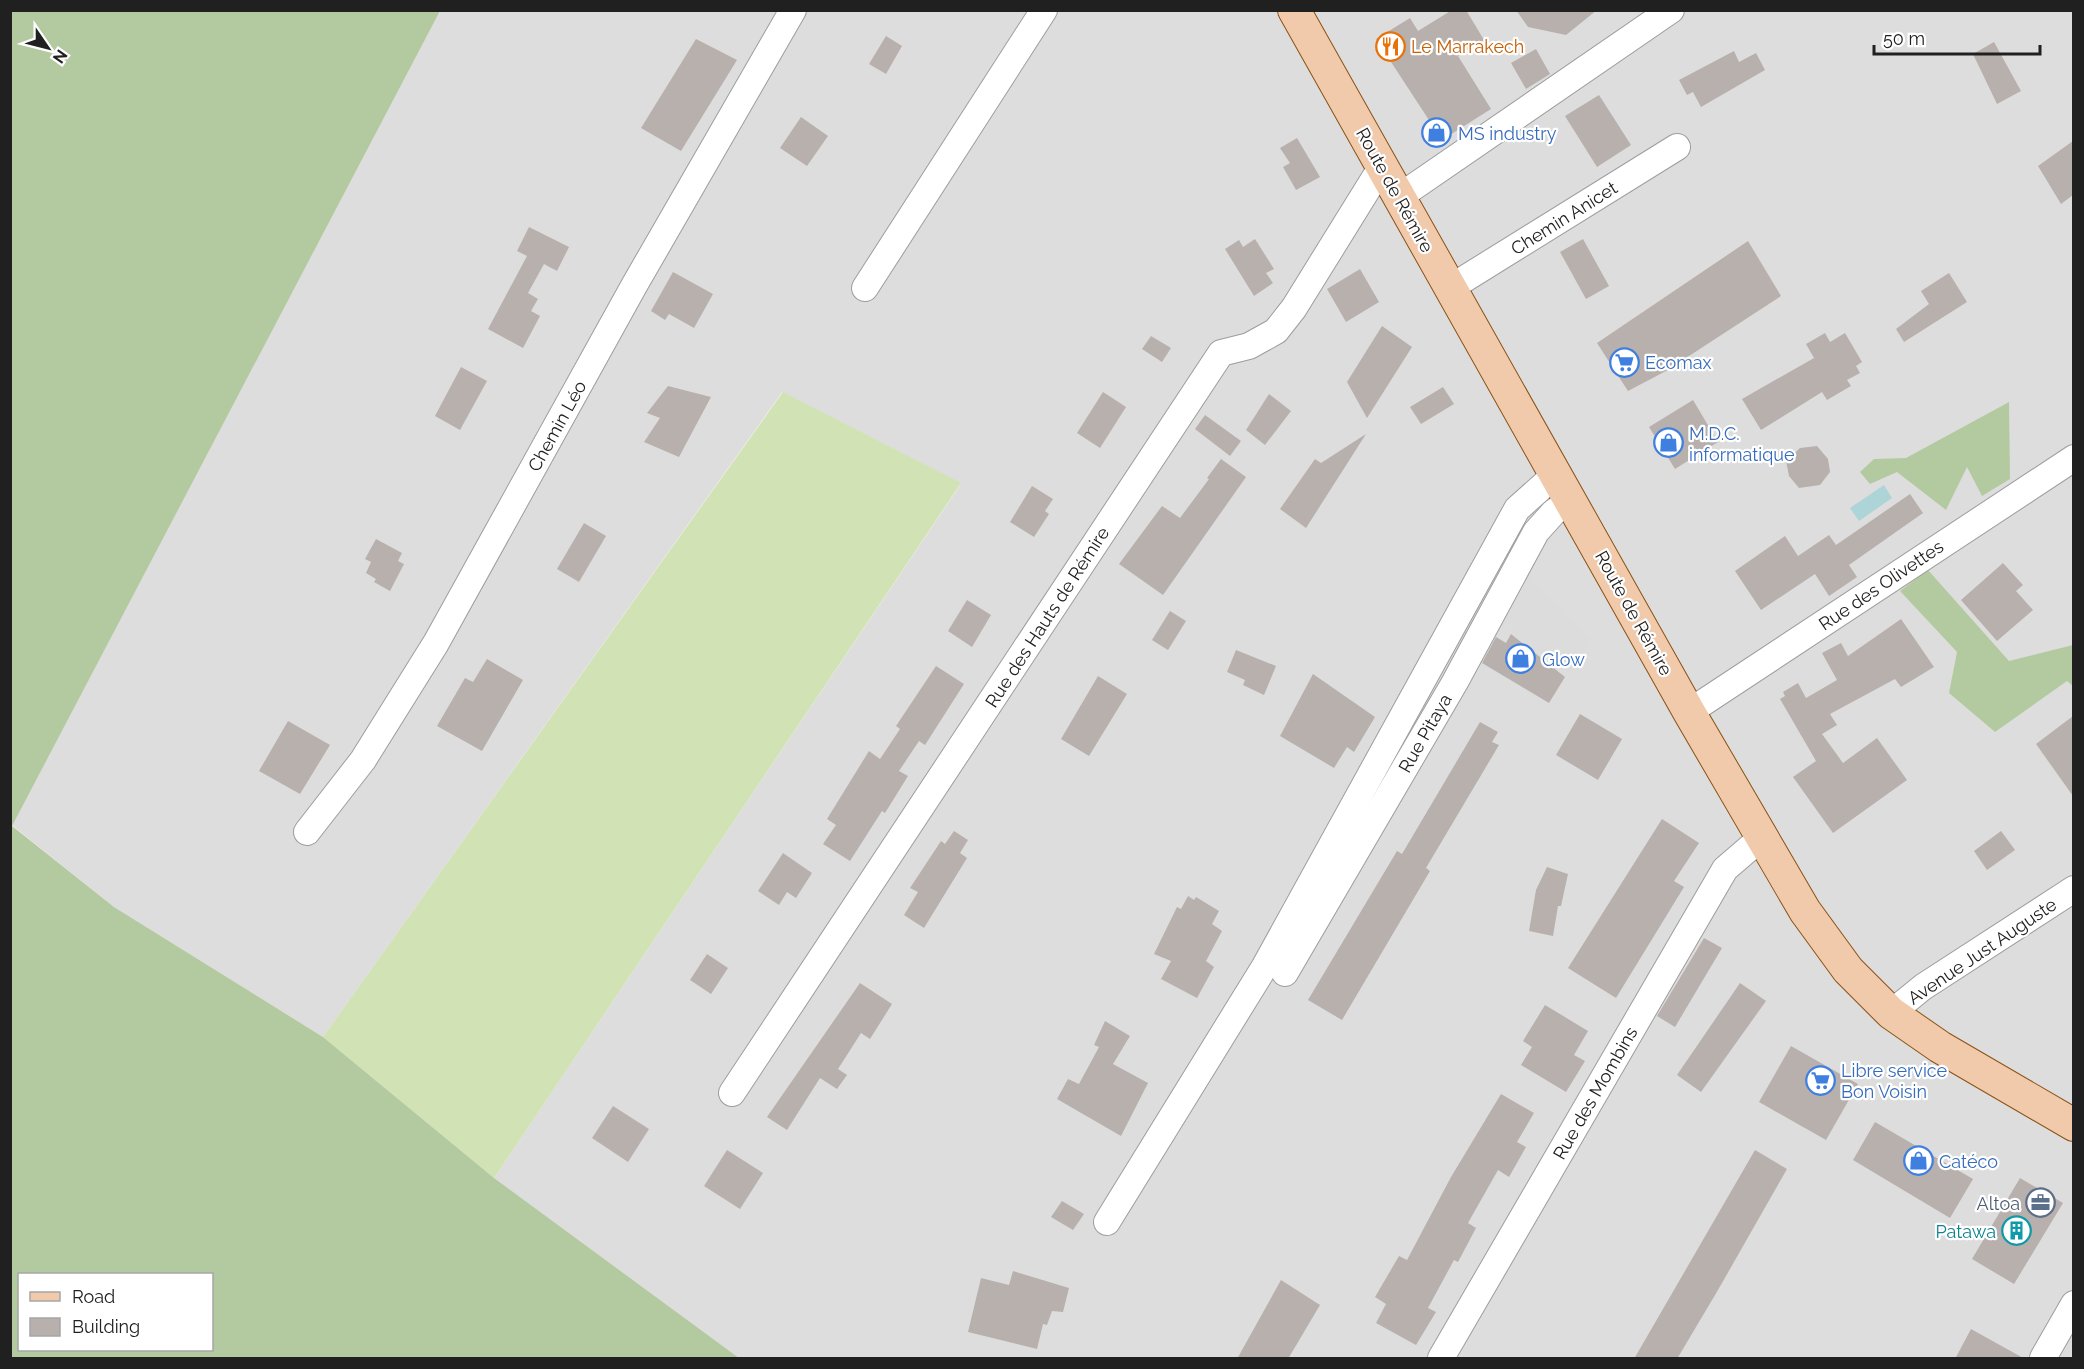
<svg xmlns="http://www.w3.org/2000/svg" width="2084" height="1369" font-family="Raleway,sans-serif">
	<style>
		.residential { fill: #dedddd }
		.grass { fill: #d1e3b4 }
		.forest { fill: #b3caa1; fill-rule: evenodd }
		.parking { fill: #dcdcdc }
		.water { fill: #add4d7 }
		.building { fill: #b8b0ad }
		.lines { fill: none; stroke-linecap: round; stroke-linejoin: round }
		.minor-casing { stroke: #9d9d9d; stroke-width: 28 }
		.major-casing { stroke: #8a5212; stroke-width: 34 }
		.minor { stroke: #fff; stroke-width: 26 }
		.major { stroke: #f1c9ab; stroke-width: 32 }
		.labels { text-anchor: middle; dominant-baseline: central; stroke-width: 4.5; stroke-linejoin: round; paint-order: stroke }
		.food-label { font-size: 18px; fill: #c56008; stroke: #fff; text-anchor: start }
		.shop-label { font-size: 18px; fill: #366cbe; stroke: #fff; text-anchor: start }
		.street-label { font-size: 18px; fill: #202020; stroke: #fff }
		.service-label { font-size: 18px; fill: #4e5e75; stroke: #fff; text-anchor: end }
		.culture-label { font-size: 18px; fill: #0d838f; stroke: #fff; text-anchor: end }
	</style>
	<rect width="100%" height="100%" fill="#efece8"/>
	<path class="residential" d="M440,11H2073V1358H739L494,1178L961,484L782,392L323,1037L114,907L12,825Z"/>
	<path class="grass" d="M783,392L961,483L494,1178L323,1037Z"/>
	<g class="forest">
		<path d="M10,11H440L12,826L114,907L323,1037L494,1178L739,1358H11ZM20,1274H212V1350H20Z"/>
		<path d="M2009,402L2010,479L1982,496L1967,467L1946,510L1897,472L1870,484L1860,472L1874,459L1906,458Z"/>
		<path d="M1928,570L2009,661L2073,645V686L2067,681L1995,732L1949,693L1957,652L1900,591Z"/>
	</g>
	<path class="parking" d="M1527,576L1591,641L1570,673L1499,624Z"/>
	<path class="water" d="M1884,485L1892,498L1859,521L1850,508Z"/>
	<g class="building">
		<path d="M1452,10H1466L1484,40L1458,56L1491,109L1442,140L1376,39L1410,18L1418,31Z"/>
		<path d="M1516,10H1597L1566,35L1528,27Z"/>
		<path d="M886,36L902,46L886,74L869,64Z"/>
		<path d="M696,39L737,60L681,151L641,128Z"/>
		<path d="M1994,42L2021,91L1997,104L1973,54Z"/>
		<path d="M1536,49L1550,74L1526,89L1511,63Z"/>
		<path d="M1734,51L1739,62L1756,53L1765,70L1701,107L1693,92L1687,95L1679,80Z"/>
		<path d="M1599,95L1631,145L1597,167L1565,116Z"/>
		<path d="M801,117L828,136L807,166L780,148Z"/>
		<path d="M1297,138L1320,177L1296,190L1283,167L1290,163L1280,148Z"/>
		<path d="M2073,141V195L2061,204L2038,166Z"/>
		<path d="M529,227L569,247L557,271L544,264L528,293L538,299L531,311L540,316L523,348L488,329L527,256L517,251Z"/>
		<path d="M1255,239L1274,269L1266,273L1273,283L1254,296L1225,249L1239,240L1243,247Z"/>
		<path d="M1583,239L1609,286L1586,299L1560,252Z"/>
		<path d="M1748,241L1781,296L1666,371L1628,391L1597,343Z"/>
		<path d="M1360,269L1379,302L1346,322L1327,289Z"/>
		<path d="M673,272L713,294L694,328L669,314L665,320L651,311Z"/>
		<path d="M1949,273L1967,302L1904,342L1896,329L1929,304L1921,291Z"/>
		<path d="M1382,326L1412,347L1367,418L1347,382Z"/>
		<path d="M1825,333L1830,342L1845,333L1862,362L1856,366L1860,373L1847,380L1851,386L1827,400L1822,392L1761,430L1742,399L1814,358L1806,344Z"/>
		<path d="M1151,336L1171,348L1162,362L1142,349Z"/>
		<path d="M461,367L487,381L460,430L435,416Z"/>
		<path d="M668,386L711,397L679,457L644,442L660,418L647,413Z"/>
		<path d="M1443,387L1454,404L1421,424L1410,407Z"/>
		<path d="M1103,392L1126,407L1100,448L1077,433Z"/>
		<path d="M1269,394L1291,411L1265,445L1246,430Z"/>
		<path d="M1693,400L1718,442L1675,469L1649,427Z"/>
		<path d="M1205,415L1241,441L1230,456L1195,429Z"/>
		<path d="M1366,434L1306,528L1280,509L1315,459L1321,463Z"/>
		<path d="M1817,446L1828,459L1830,472L1820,485L1799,488L1789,476L1786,461L1800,448Z"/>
		<path d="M1221,459L1246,477L1163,595L1119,564L1162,506L1180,518L1209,479L1207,478Z"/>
		<path d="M1032,486L1053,499L1045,511L1049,514L1034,537L1010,522Z"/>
		<path d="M1910,494L1923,513L1849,565L1857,577L1829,596L1815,574L1761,610L1735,571L1785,536L1798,556L1829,535L1836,545Z"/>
		<path d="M584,523L606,536L579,582L557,569Z"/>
		<path d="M376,539L402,553L398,561L404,564L390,591L374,582L376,579L366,573L371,562L365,559Z"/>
		<path d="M2003,563L2023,585L2016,591L2033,610L1997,641L1961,600Z"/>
		<path d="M967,600L991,615L972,647L948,631Z"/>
		<path d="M1170,611L1186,621L1168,650L1152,640Z"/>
		<path d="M1901,619L1934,667L1901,687L1895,679L1830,714L1837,725L1822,734L1843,763L1877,738L1907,780L1833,833L1793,777L1816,761L1780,699L1785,696L1783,692L1798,683L1806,698L1837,680L1822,653L1841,643L1848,656Z"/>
		<path d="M1511,634L1565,677L1549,703L1482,663L1496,637L1506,643Z"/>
		<path d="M1236,650L1276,666L1264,695L1243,685L1245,680L1227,672Z"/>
		<path d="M487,659L523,680L482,751L437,726L465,678L473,682Z"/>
		<path d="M936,666L964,684L925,745L919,741L899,771L908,776L885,813L882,811L850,861L823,844L836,825L827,819L869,751L880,759L900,729L896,726Z"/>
		<path d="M1313,674L1375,717L1354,752L1347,747L1334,768L1280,736Z"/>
		<path d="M1098,676L1127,694L1089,756L1061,739Z"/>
		<path d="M1580,714L1622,739L1598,780L1556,755Z"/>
		<path d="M2073,716V796L2036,744Z"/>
		<path d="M288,721L330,745L300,794L259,771Z"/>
		<path d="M1480,722L1498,732L1492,742L1499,745L1426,868L1430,871L1342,1020L1308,1000L1397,851L1402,854Z"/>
		<path d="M1662,819L1699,843L1674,881L1684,887L1616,998L1568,968Z"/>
		<path d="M954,831L968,840L960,853L967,858L924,928L904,915L918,892L910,888L941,841L945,844Z"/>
		<path d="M2001,831L2015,850L1987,870L1974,851Z"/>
		<path d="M783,853L812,873L796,898L787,892L779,905L758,891Z"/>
		<path d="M1547,867L1568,874L1561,906H1558L1553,936L1529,931L1536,890Z"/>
		<path d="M1188,896L1194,900L1196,897L1219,911L1212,924L1222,931L1206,961L1214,967L1197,998L1161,979L1171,961L1154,954L1177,907L1181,909Z"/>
		<path d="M1704,938L1722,948L1675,1027L1657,1016Z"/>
		<path d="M707,954L728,968L711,994L690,980Z"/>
		<path d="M860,983L892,1004L870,1039L861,1033L838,1069L847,1075L837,1089L820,1078L787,1130L767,1117Z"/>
		<path d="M1740,983L1766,1001L1701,1092L1677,1075Z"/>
		<path d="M1545,1005L1588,1031L1574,1055L1585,1061L1566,1092L1521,1065L1532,1047L1523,1041Z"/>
		<path d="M1105,1021L1130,1036L1113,1064L1148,1083L1121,1136L1057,1099L1068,1079L1079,1084L1099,1047L1094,1045Z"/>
		<path d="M1791,1046L1858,1084L1826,1140L1759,1102Z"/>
		<path d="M1501,1094L1534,1113L1517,1142L1526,1147L1509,1177L1498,1170L1468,1223L1476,1228L1458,1262L1454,1260L1428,1308L1436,1312L1416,1345L1376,1323L1386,1304L1375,1297L1399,1256L1407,1260L1451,1177Z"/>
		<path d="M613,1106L649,1129L628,1162L592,1138Z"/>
		<path d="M1875,1122L1973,1179L1950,1218L1853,1160Z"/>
		<path d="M727,1150L763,1173L740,1209L704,1186Z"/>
		<path d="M1755,1150L1787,1169L1718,1290L1677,1359H1634Z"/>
		<path d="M2020,1178L2063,1203L2014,1284L1972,1259Z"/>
		<path d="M1062,1201L1084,1214L1073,1230L1051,1217Z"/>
		<path d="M1013,1271L1069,1288L1063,1312L1052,1311L1047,1325L1043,1324L1037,1349L968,1332L981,1278L1009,1285Z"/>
		<path d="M1281,1280L1320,1305L1288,1359H1237Z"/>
		<path d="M1971,1329L2025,1359H1955Z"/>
	</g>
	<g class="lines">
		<defs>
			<g id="minor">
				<path d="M1399,197L1671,10"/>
				<path d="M865,288L1044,10"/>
				<path d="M1450,288L1677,147"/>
				<path d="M1689,712L2074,458"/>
				<path d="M307,832L363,760L436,643L635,284L793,10"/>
				<path d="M1285,973L1455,682L1536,532L1554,512L1571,500"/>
				<path d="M1891,1013L1923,987L2074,889"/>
				<path d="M732,1093L1221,353L1249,346L1276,331L1294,308L1382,166"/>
				<path d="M1107,1222L1265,966L1517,509L1556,474"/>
				<path d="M1441,1358L1725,869L1761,838"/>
				<path d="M2043,1358L2074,1304"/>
			</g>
			<path id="major" d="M1294,10L1689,712L1805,911L1848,970L1891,1013L1940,1047L2074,1125"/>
		</defs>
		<use href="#minor" class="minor-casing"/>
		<use href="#major" class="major-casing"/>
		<use href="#minor" class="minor"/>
		<use href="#major" class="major"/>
	</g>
	<defs>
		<symbol id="restaurant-ring" viewBox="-11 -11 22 22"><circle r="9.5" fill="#fff" stroke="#e8710a" stroke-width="1.5"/><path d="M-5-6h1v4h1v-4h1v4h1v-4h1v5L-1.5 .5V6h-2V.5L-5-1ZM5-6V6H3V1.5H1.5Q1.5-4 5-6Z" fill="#e8710a"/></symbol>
		<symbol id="shop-ring" viewBox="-11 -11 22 22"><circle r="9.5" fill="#fff" stroke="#3f7fe0" stroke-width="1.5"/><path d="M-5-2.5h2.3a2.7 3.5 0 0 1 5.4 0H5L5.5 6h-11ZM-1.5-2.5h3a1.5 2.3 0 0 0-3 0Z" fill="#3f7fe0"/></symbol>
		<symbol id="supermarket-ring" viewBox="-11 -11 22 22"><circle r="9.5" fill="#fff" stroke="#3f7fe0" stroke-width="1.5"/><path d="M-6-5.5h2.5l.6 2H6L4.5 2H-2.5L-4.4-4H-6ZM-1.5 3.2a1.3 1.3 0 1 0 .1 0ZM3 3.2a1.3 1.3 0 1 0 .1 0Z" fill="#3f7fe0"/></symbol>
		<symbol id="office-ring" viewBox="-11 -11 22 22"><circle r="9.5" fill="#fff" stroke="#5c6f8a" stroke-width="1.5"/><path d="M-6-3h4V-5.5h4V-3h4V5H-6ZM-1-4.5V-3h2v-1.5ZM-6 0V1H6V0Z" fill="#5c6f8a"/></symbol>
		<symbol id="building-ring" viewBox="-11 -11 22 22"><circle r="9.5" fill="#fff" stroke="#0f9aa8" stroke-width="1.5"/><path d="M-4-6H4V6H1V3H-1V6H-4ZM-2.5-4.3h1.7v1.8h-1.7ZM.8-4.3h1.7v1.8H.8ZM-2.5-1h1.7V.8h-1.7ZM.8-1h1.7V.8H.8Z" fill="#0f9aa8"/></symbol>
	</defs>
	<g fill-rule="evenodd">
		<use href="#restaurant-ring" x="1374" y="30" width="33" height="33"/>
		<use href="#shop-ring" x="1420" y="116" width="33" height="33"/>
		<use href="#supermarket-ring" x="1608" y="346" width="33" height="33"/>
		<use href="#shop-ring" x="1652" y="426" width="33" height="33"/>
		<use href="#shop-ring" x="1504" y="642" width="33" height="33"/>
		<use href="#supermarket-ring" x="1804" y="1064" width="33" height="33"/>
		<use href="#shop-ring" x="1902" y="1144" width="33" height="33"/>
		<use href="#office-ring" x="2024" y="1186" width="33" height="33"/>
		<use href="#building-ring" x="2000" y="1214" width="33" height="33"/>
	</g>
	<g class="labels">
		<g class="food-label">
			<text x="1411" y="46">Le Marrakech</text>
		</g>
		<g class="shop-label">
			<text x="1458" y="133">MS industry</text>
			<text x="1645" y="362">Ecomax</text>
			<text x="1689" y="433">M.D.C.<tspan x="1689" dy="21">informatique</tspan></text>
			<text x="1542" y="659">Glow</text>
			<text x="1841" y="1070">Libre service<tspan x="1841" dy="21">Bon Voisin</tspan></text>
			<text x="1939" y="1161">Catéco</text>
		</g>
		<g class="street-label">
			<text transform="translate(1395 190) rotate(61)">Route de Rémire</text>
			<text transform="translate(1564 218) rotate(-32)">Chemin Anicet</text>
			<text transform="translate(557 426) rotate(-61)">Chemin Léo</text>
			<text transform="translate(1881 585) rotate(-34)">Rue des Olivettes</text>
			<text transform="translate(1634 613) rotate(61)">Route de Rémire</text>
			<text transform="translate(1047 617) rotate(-57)">Rue des Hauts de Rémire</text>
			<text transform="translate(1425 733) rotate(-60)">Rue Pitaya</text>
			<text transform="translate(1982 951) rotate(-34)">Avenue Just Auguste</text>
			<text transform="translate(1595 1093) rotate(-60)">Rue des Mombins</text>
		</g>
		<g class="service-label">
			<text x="2020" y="1203">Altoa</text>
		</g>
		<g class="culture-label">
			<text x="1996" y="1231">Patawa</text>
		</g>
	</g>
	<rect width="2084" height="1369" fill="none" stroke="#202020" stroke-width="24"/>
	<rect x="18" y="1273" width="195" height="78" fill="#ffffff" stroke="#a6a6a6" stroke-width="1.5"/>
	<rect x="30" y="1292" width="30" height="9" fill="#f1c9ab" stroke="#a6a6a6" stroke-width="1.5"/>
	<text x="72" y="1303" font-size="18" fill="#202020">Road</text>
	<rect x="30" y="1318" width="30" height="18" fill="#b8b0ad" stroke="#a6a6a6" stroke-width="1.5"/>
	<text x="72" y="1333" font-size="18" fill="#202020">Building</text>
	<g transform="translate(48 48) rotate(125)" stroke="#ffffff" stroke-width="4.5" paint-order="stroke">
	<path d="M0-4.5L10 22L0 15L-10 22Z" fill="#202020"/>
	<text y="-9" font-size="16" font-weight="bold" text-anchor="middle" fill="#202020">N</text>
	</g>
	<path d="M1874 45v9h166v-9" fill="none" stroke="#202020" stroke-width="3"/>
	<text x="1883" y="45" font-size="18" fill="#202020" stroke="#ffffff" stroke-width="4.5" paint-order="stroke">50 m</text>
</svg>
